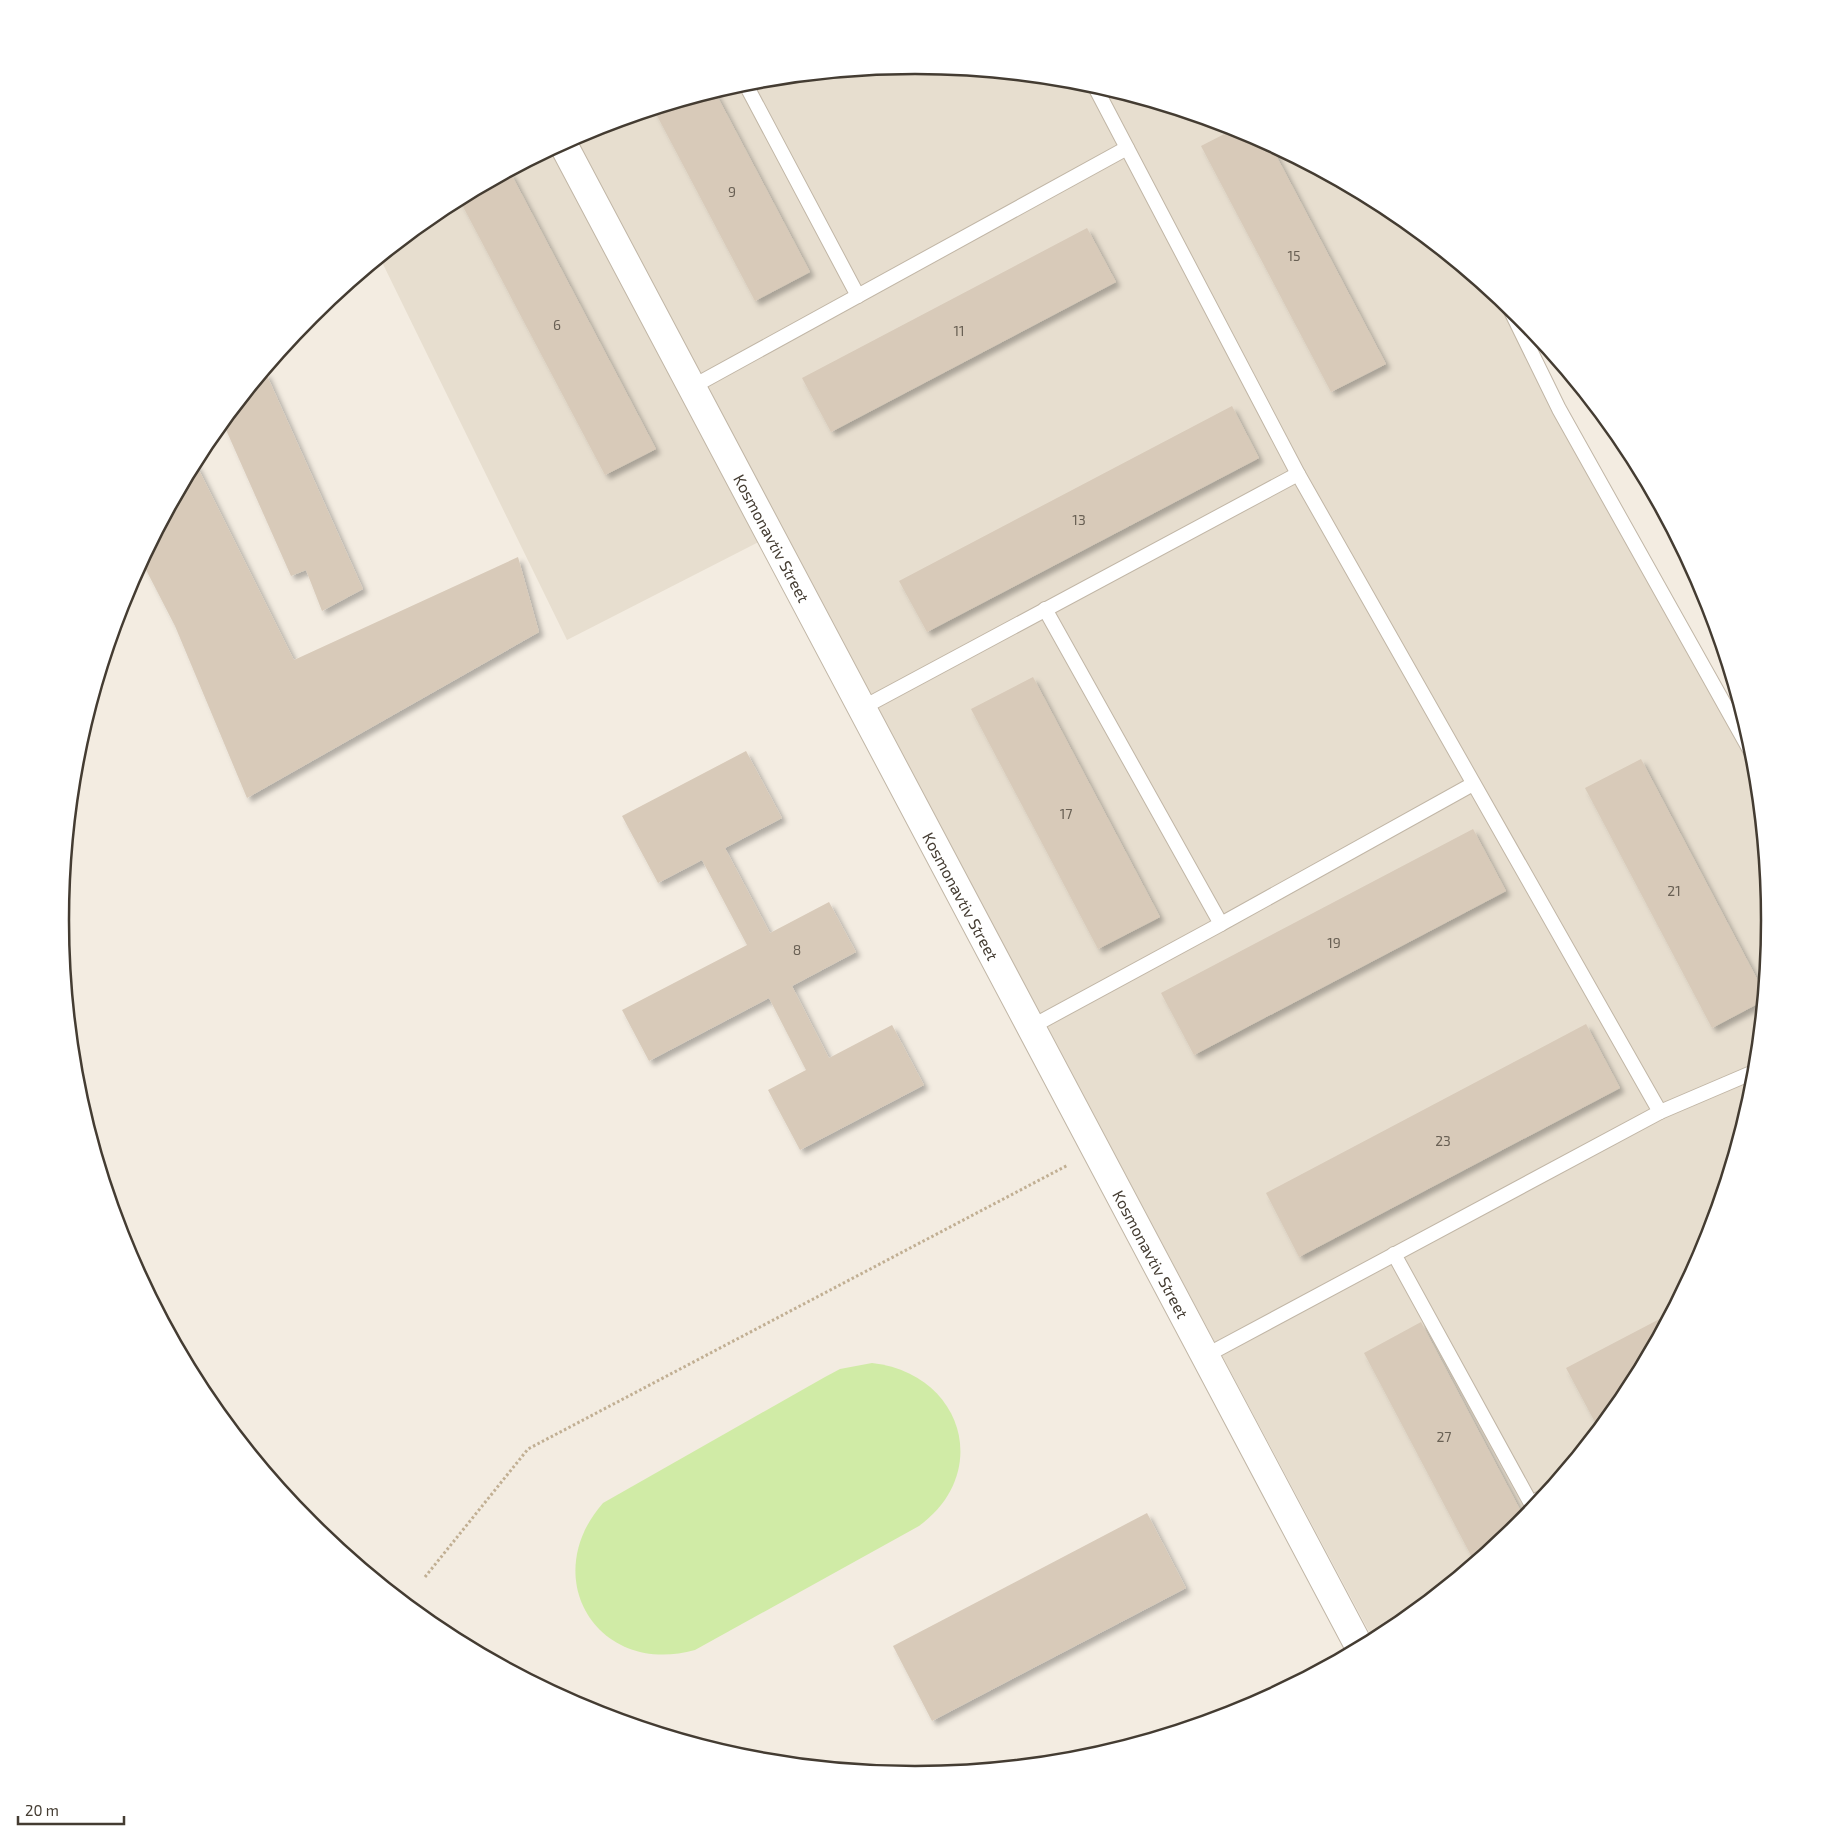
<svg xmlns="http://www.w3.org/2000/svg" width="1831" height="1841" font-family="'Exo 2',sans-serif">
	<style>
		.residential { fill: #e7decf }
		.green { fill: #d0eba6 }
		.building { fill: #d8cab9; filter: url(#shadow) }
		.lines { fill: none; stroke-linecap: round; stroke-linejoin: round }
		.lane-casing { stroke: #c1b6a6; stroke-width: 16 }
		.street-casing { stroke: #c1b6a6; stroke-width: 30 }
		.path { stroke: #c1af93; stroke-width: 3; stroke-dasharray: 2.5 2.5; stroke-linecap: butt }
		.lane { stroke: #fff; stroke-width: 14 }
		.street { stroke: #fff; stroke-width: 28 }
		.labels { text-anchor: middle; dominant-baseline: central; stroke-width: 4; stroke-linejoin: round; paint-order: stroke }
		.number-label { font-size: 14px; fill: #696054 }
		.street-label { font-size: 16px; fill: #443c32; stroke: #fff }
		.rim { fill: none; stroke: #443c32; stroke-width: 2.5 }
	</style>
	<defs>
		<filter id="shadow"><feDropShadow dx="4.5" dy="4.5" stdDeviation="2.5" flood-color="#0004"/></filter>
	</defs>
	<rect width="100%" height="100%" fill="#f3ece1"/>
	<path class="residential" d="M916,65L1083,81L1243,130L1391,209L1496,296L1756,768L1771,921L1755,1088L1706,1248L1627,1396L1520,1526L1391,1632L1374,1641L782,530L567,640L380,258L440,209L588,130L749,81Z"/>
	<path class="green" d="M872,1363C962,1373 993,1472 919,1526L695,1650C598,1677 537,1578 603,1503L825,1377L840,1369Z"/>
	<g class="building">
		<path d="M715,92L810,272L755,301L654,110Z"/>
		<path d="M1236,128L1270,144L1386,364L1331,392L1201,146Z"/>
		<path d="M510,172L656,449L605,475L459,199Z"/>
		<path d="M1087,228L1116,282L831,432L802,378Z"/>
		<path d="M265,371L363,589L322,611L306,570L291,576L223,423Z"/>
		<path d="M1232,406L1259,458L927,632L899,581Z"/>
		<path d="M195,462L294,660L518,557L539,632L247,798L175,626L142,562Z"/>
		<path d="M1033,677L1160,917L1098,949L971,709Z"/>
		<path d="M746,751L782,818L725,848L770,933L829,902L856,952L792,986L829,1058L892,1025L924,1085L800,1150L768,1090L806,1070L769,998L649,1061L622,1010L747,945L702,860L658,883L622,816Z"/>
		<path d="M1641,759L1764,992L1763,1001L1712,1028L1585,788Z"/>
		<path d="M1473,829L1506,891L1194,1055L1161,993Z"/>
		<path d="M1586,1024L1620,1088L1299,1257L1266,1193Z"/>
		<path d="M1671,1313L1627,1396L1606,1422L1597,1426L1566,1368Z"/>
		<path d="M1421,1322L1525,1519L1475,1563L1364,1353Z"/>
		<path d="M1147,1513L1186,1588L932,1721L893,1646Z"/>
	</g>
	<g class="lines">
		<defs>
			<g id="lane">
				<path d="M745,83L858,296"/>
				<path d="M1094,85L1298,474"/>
				<path d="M1508,305L1559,409L1755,759"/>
				<path d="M692,387L1127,148"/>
				<path d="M862,708L1298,474L1660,1112L1205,1356"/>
				<path d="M1221,924L1473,784"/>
				<path d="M1031,1027L1221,924L1045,609"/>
				<path d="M1660,1112L1756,1071"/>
				<path d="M1394,1254L1534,1509"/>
				<path d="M1531,1503L1545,1496"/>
			</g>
			<path id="street" d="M563,144L1360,1648"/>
		</defs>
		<use href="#lane" class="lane-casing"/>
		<use href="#street" class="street-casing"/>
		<path class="path" d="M425,1577L528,1449L1068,1165"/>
		<use href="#lane" class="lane"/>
		<use href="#street" class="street"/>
	</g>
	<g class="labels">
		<g class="number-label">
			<text x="732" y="191">9</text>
			<text x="1294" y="255">15</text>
			<text x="557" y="324">6</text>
			<text x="959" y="330">11</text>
			<text x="1079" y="519">13</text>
			<text x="1066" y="813">17</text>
			<text x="1674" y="890">21</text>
			<text x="1334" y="942">19</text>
			<text x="797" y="949">8</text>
			<text x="1443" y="1140">23</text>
			<text x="1444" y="1436">27</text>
		</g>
		<g class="street-label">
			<text transform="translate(772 538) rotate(62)">Kosmonavtiv Street</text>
			<text transform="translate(961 896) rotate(62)">Kosmonavtiv Street</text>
			<text transform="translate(1151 1254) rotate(62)">Kosmonavtiv Street</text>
		</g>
	</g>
	<path d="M0 0H1831V1841H0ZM69 920a846 846 0 1 1 1692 0a846 846 0 1 1-1692 0Z" fill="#fff" fill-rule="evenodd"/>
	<path class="rim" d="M69 920a846 846 0 1 1 1692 0a846 846 0 1 1-1692 0Z"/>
	<path d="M18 1816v8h106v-8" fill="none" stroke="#443c32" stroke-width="2.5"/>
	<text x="25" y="1816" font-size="15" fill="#443c32" stroke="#ffffff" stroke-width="4" paint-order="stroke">20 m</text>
</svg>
